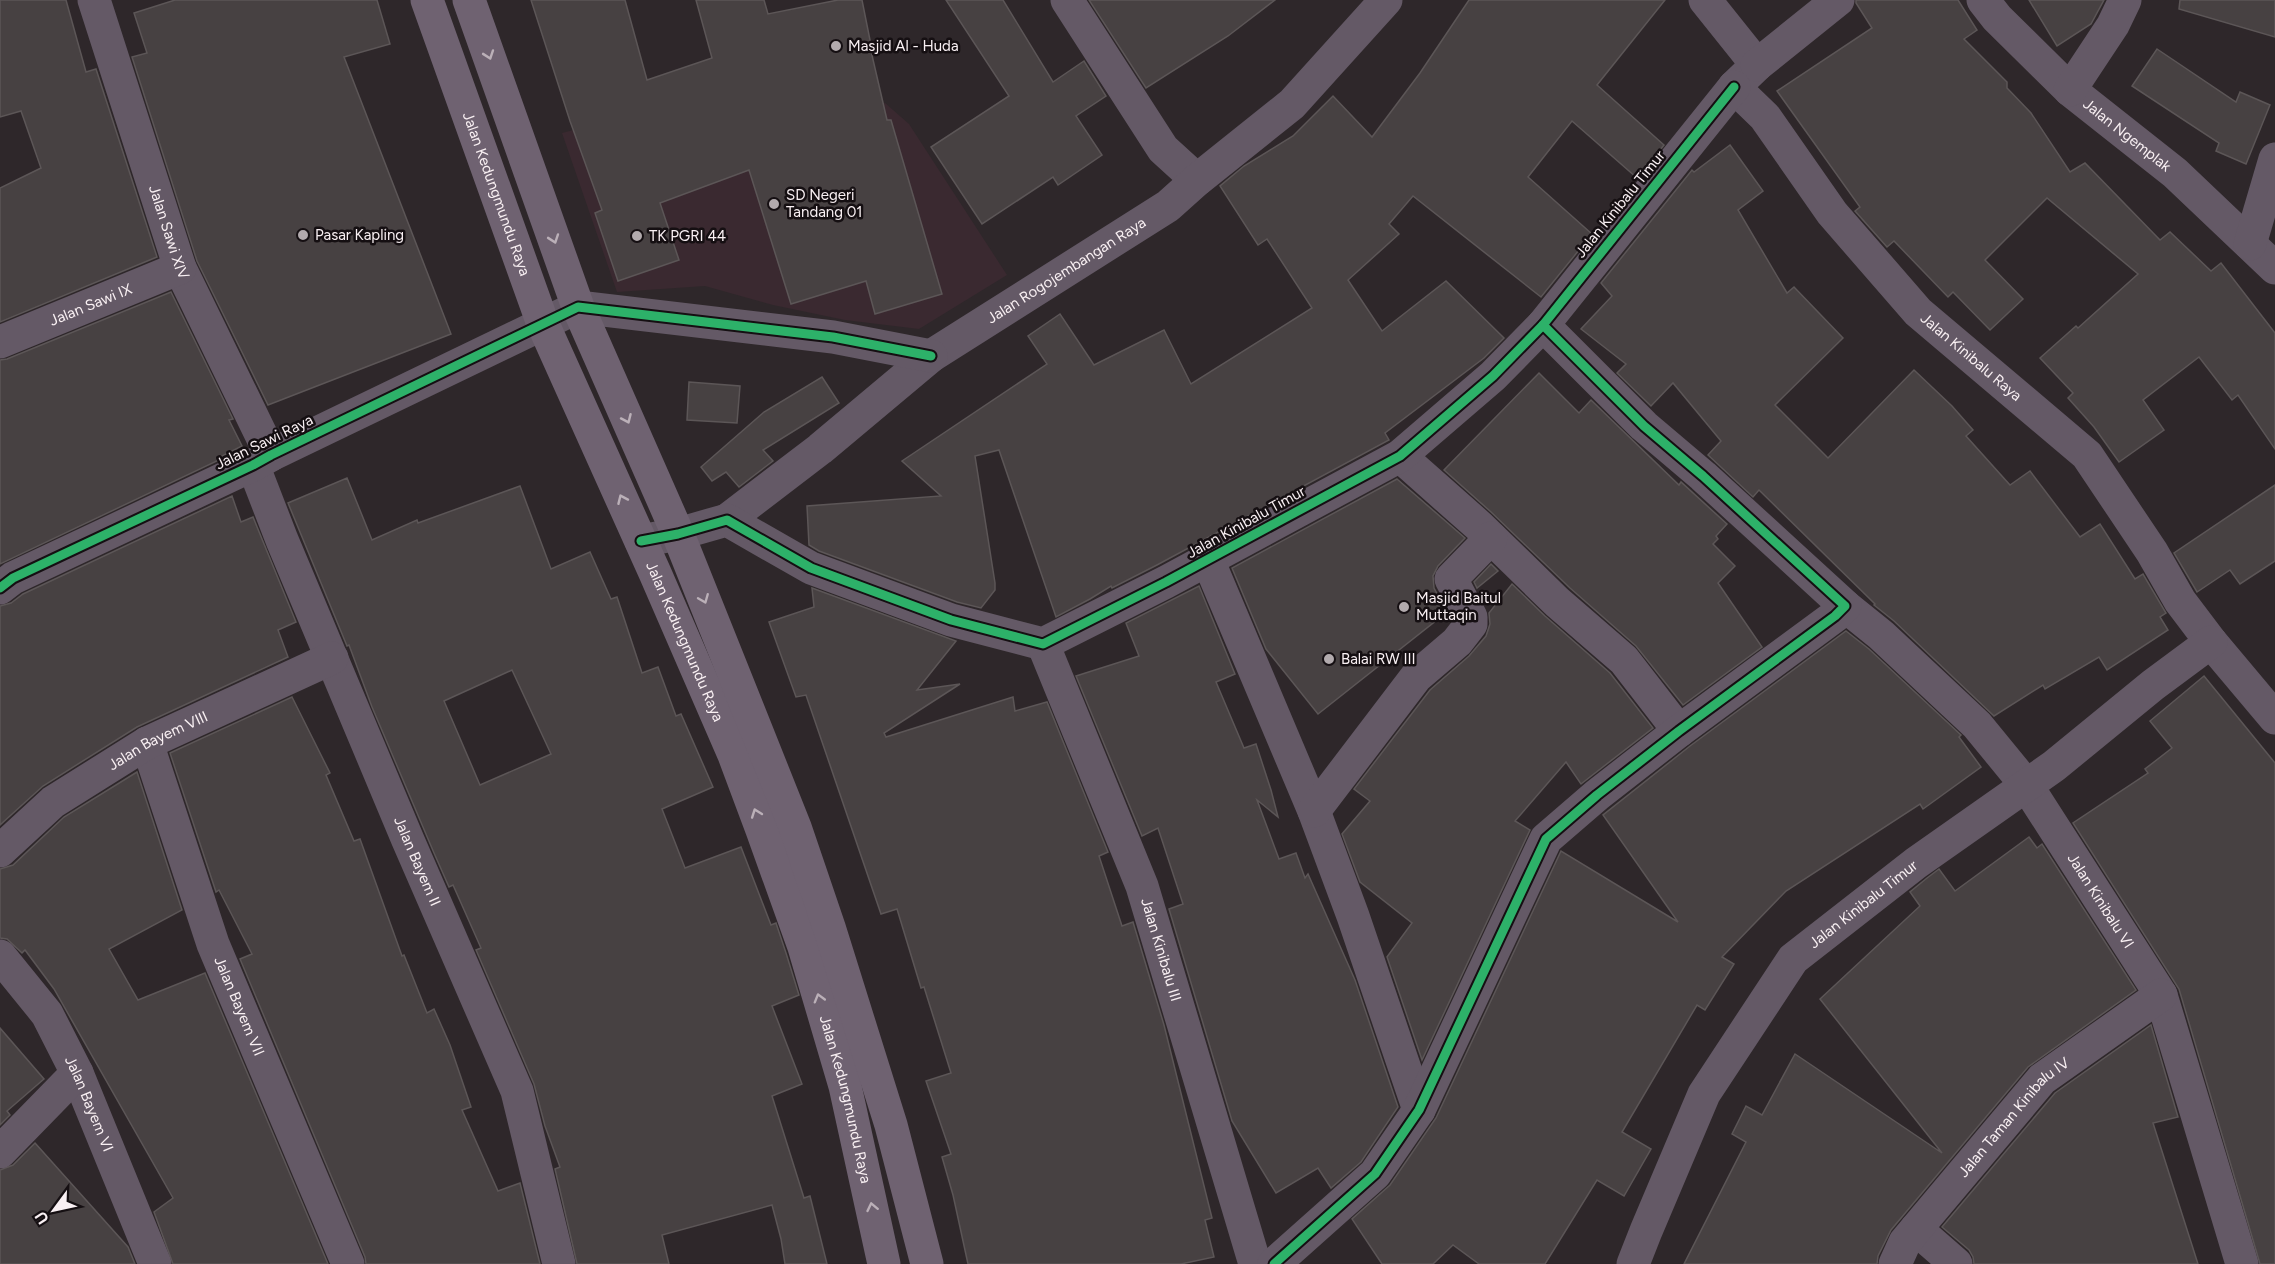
<svg xmlns="http://www.w3.org/2000/svg" width="2275" height="1264" font-family="Figtree,sans-serif">
	<style>
		.built { fill: #3a2930 }
		.building { fill: #474142; stroke: #5c5657; stroke-width: 1.5; fill-rule: evenodd }
		.lines { fill: none; stroke-linecap: round; stroke-linejoin: round }
		.minor { stroke: #645966; stroke-width: 33 }
		.major { stroke: #6f6271; stroke-width: 33 }
		.cycleway-casing { stroke: #150f12; stroke-width: 13 }
		.cycleway { stroke: #2db169; stroke-width: 9 }
		.oneway { stroke: #bbb0b8 }
		.poi-dot { fill: #b2aaad; stroke: #150f12; stroke-width: 2 }
		.labels { text-anchor: middle; dominant-baseline: central; stroke-width: 5; stroke-linejoin: round; paint-order: stroke }
		.poi-label { font-size: 15px; fill: #f9f0f3; stroke: #150f12; text-anchor: start }
		.street-label { font-size: 15px; fill: #f9f0f3; stroke: #150f12 }
	</style>
	<rect width="100%" height="100%" fill="#2e272a"/>
	<path class="built" d="M885,103L909,124L1007,275L919,329L845,320L773,305L705,286L617,292L562,133L658,108L801,110Z"/>
	<g class="building">
		<path d="M0,0H66L86,72L96,69L157,257L0,322V188L41,168L21,111L0,117Z"/>
		<path d="M175,0H377L390,44L344,57L451,334L268,405L197,261L132,57L147,53L134,13Z"/>
		<path d="M531,0H625L647,80L712,58L696,0H764L768,14L838,0H862L872,50L871,51L887,120H891L942,294L875,314L866,281L791,304L749,170L660,203L679,260L618,281L595,213L602,210L570,121Z"/>
		<path d="M946,0H1003L1053,82L1084,61L1106,96L1076,116L1102,155L1058,185L1053,177L982,224L931,147L1009,96Z"/>
		<path d="M1089,0H1275L1228,36L1146,88Z"/>
		<path d="M1469,0H1665L1597,85L1664,145L1637,178L1572,121L1528,177L1592,234L1541,297L1413,196L1389,224L1399,234L1348,280L1382,331L1446,281L1504,338L1484,358L1385,433L1389,440L1157,565L1112,588L1111,586L1090,599L1056,617L999,450L975,456L995,583V590L981,608L957,602L819,551L809,545L807,506L941,496L902,461L1047,364L1028,336L1060,314L1094,365L1164,330L1191,384L1312,308L1267,239L1258,245L1220,186L1244,166L1293,136L1333,96L1372,137L1420,73Z"/>
		<path d="M1856,0H1958L1977,30L1964,39L2007,82V88L2031,113L2070,172L2085,163L2160,240L2170,232L2211,271L2221,263L2275,333V449L2238,395L2232,400L2199,357L2143,400L2164,430L2119,462L2094,427L2068,398L2073,393L2040,358L2076,326L2078,328L2138,274L2047,198L1985,260L2023,299L1990,330L1953,292L1948,297L1894,241L1887,247L1855,211L1860,207L1777,91L1872,28L1856,3Z"/>
		<path d="M2029,0H2104L2091,24L2057,46Z"/>
		<path d="M2180,0H2275V37L2179,9Z"/>
		<path d="M2157,49L2236,102L2240,92L2270,105L2246,164L2216,151L2219,143L2132,86Z"/>
		<path d="M1730,145L1763,191L1738,210L1787,293L1794,287L1843,338L1775,405L1828,458L1914,370L1952,406L1973,430L1966,436L2010,485L2030,471L2080,537L2100,524L2135,579L2143,574L2166,613L2160,617L2168,630L2107,670L2099,657L2045,689L2043,685L1994,716L1894,621L1874,605L1875,604L1759,490L1753,497L1708,455L1721,441L1673,383L1651,406L1617,373L1626,364L1581,329L1612,296L1601,283L1692,170L1694,172Z"/>
		<path d="M171,292L233,419L229,420L242,446L218,458L219,460L0,564V360L7,359Z"/>
		<path d="M1539,373L1579,413L1591,400L1679,485L1681,482L1727,524L1716,536L1718,539L1713,544L1735,566L1718,583L1762,647L1683,705L1636,646L1570,588L1491,512L1444,470Z"/>
		<path d="M822,377L839,403L763,450L773,461L739,487L726,472L712,481L701,467L764,412Z"/>
		<path d="M689,382L740,386L737,423L687,420Z"/>
		<path d="M347,478L372,540L417,520L418,523L520,486L551,569L590,552L611,599L617,597L642,673L658,667L676,716L681,714L713,787L662,809L685,868L741,847L771,925L776,923L786,953L799,995L772,1006L802,1084L772,1096L804,1198L810,1196L827,1264H785L781,1239L772,1205L662,1235L669,1264H577L555,1169L560,1167L545,1126L534,1084L476,950L481,948L453,885L449,887L434,853L372,707L349,645L347,646L288,503ZM512,670L551,754L480,785L444,701Z"/>
		<path d="M1397,479L1465,538L1438,566L1433,576L1434,588L1447,612L1318,714L1266,649L1232,568Z"/>
		<path d="M2275,485V561L2240,584L2230,570L2197,592L2174,553Z"/>
		<path d="M232,496L241,522L253,517L296,622L278,630L288,657L137,727L43,786L0,825V606L11,603L23,594Z"/>
		<path d="M1491,564L1498,571L1477,588L1474,582Z"/>
		<path d="M1512,584L1545,616L1610,673L1653,728L1581,784L1566,762L1515,821L1530,830L1422,1060L1387,957L1412,923L1360,882L1342,834L1370,801L1354,789L1430,690L1469,656L1486,636L1490,624L1489,613Z"/>
		<path d="M1199,586L1235,674L1216,682L1244,748L1256,744L1271,790L1278,817L1257,800L1279,859L1296,853L1305,878L1308,874L1355,980L1398,1107L1361,1162L1331,1188L1318,1168L1276,1193L1232,1121L1169,909L1183,904L1158,828L1142,836L1076,676L1139,656L1126,623Z"/>
		<path d="M812,588L956,641L917,690L960,684L884,733L886,737L1013,697L1015,711L1047,702L1108,852L1099,856L1122,926L1133,922L1164,1025L1212,1218L1205,1220L1214,1257L1181,1264H968L953,1195L942,1157L951,1154L926,1081L951,1073L924,987L921,988L897,909L881,914L806,695L796,697L769,622L814,607Z"/>
		<path d="M1846,631L1869,649L1961,735L1959,737L1981,767L1923,809L1920,804L1786,891L1722,957L1734,964L1705,1010L1697,1005L1622,1132L1651,1149L1624,1196L1597,1180L1545,1264H1479L1453,1245L1433,1264H1382L1352,1219L1390,1185L1436,1118L1561,851L1678,922L1603,815L1690,746Z"/>
		<path d="M2204,676L2275,763V1264H2260L2179,989L2073,823L2148,773L2145,769L2172,748L2150,721Z"/>
		<path d="M292,697L330,773L326,775L354,841L360,839L402,956L404,955L427,1013L434,1009L450,1045L471,1107L462,1110L498,1191L520,1183L540,1264H366L365,1257L240,959L252,954L219,890L216,892L170,753Z"/>
		<path d="M137,772L182,910L109,949L138,1000L205,973L328,1264H173L154,1212L173,1198L54,989L25,950L22,953L7,939L0,938V869L13,865L64,817Z"/>
		<path d="M2029,837L2037,848L2042,844L2136,990L2028,1067L1891,1230L1878,1256L1877,1264H1684L1746,1142L1732,1134L1746,1106L1762,1115L1795,1054L1942,1153L1820,999L1920,906L1910,892L1927,878L1939,869L1955,891Z"/>
		<path d="M2151,1025L2178,1117L2153,1123L2198,1264H1974L1973,1257L1969,1250L1942,1227L2055,1093Z"/>
		<path d="M0,1028L44,1079L7,1111L10,1115L0,1125Z"/>
		<path d="M35,1143L128,1247L135,1264H0V1170L13,1165Z"/>
	</g>
	<g class="lines">
		<g class="minor">
			<path id="s1" d="M94,0L180,268L271,455"/>
			<path d="M1067,0L1163,149L1197,180"/>
			<path id="s2" d="M1705,0L1757,65L1734,87L1765,117L1832,213L1918,312L2087,455L2152,552L2180,601L2211,642L2275,718"/>
			<path id="s3" d="M1983,0L1997,18L2070,90L2175,173L2275,268"/>
			<path d="M1757,65L1838,0"/>
			<path d="M2070,90L2113,25L2125,0"/>
			<path d="M2250,244L2275,159"/>
			<path id="s4" d="M0,342L180,268"/>
			<path d="M1400,456L1479,526L1557,602L1624,660L1679,731"/>
			<path id="s5" d="M253,465L282,540L407,838L517,1091L559,1264"/>
			<path id="s6" d="M727,520L820,449L931,356L1168,206L1197,180L1292,104L1386,0"/>
			<path d="M641,541L678,534L727,520L811,568L951,620L1043,644L1166,582L1400,456L1493,376L1543,325L1734,87"/>
			<path d="M1208,560L1314,811L1353,916L1419,1110"/>
			<path d="M0,588L13,578L253,465L271,455L578,307L833,337L931,356"/>
			<path id="s7" d="M1845,606L1881,635L1977,725L2027,786L2161,995L2242,1264"/>
			<path id="s8" d="M1043,644L1142,886L1255,1264"/>
			<path id="s9" d="M147,743L213,944L348,1264"/>
			<path d="M1314,811L1416,677L1457,642L1471,624V617L1451,579L1491,538"/>
			<path id="s10" d="M0,851L53,802L147,743L332,658"/>
			<path id="s11" d="M0,956L47,1014L77,1073L155,1264"/>
			<path d="M0,1152L77,1073"/>
			<path d="M1916,1229L1956,1264"/>
			<path d="M1274,1264L1375,1174L1419,1110L1546,839L1597,795L1679,731L1835,616L1845,606L1703,476L1644,426L1543,325"/>
			<path id="s12" d="M1633,1264L1646,1231L1704,1094L1793,959L1916,863L2054,766L2153,685L2211,642"/>
			<path id="s13" d="M1895,1264L1905,1242L2042,1079L2161,995"/>
		</g>
		<g class="major">
			<path id="s14" d="M427,0L543,324L655,573L734,755L762,830L804,947L845,1086L884,1264"/>
			<path d="M469,0L578,307L678,534L795,827L829,927L891,1125L927,1264"/>
		</g>
		<defs>
			<g id="cycleway">
				<path d="M641,541L678,534L727,520L811,568L951,620L1043,644L1166,582L1400,456L1493,376L1543,325L1734,87"/>
				<path d="M0,588L13,578L253,465L271,455L578,307L833,337L931,356"/>
				<path d="M1274,1264L1375,1174L1419,1110L1546,839L1597,795L1679,731L1835,616L1845,606L1703,476L1644,426L1543,325"/>
			</g>
		</defs>
		<use href="#cycleway" class="cycleway-casing"/>
		<use href="#cycleway" class="cycleway"/>
	</g>
	<defs><path id="oneway-chevron" d="M-2-3.5L2.5 0L-2 3.5" fill="none" stroke-width="1.6" stroke-linecap="round" stroke-linejoin="round" transform="scale(1.5)"/></defs>
	<g class="oneway">
		<use href="#oneway-chevron" transform="translate(489 55) rotate(71)"/>
		<use href="#oneway-chevron" transform="translate(554 239) rotate(71)"/>
		<use href="#oneway-chevron" transform="translate(627 419) rotate(66)"/>
		<use href="#oneway-chevron" transform="translate(622 499) rotate(-114)"/>
		<use href="#oneway-chevron" transform="translate(704 599) rotate(68)"/>
		<use href="#oneway-chevron" transform="translate(756 813) rotate(-110)"/>
		<use href="#oneway-chevron" transform="translate(819 998) rotate(-106)"/>
		<use href="#oneway-chevron" transform="translate(872 1207) rotate(-102)"/>
	</g>
	<g class="poi-dot">
		<circle cx="836" cy="46" r="6"/>
		<circle cx="774" cy="204" r="6"/>
		<circle cx="303" cy="235" r="6"/>
		<circle cx="637" cy="236" r="6"/>
		<circle cx="1404" cy="607" r="6"/>
		<circle cx="1329" cy="659" r="6"/>
	</g>
	<g class="labels">
		<g class="poi-label">
			<text x="848" y="46">Masjid Al - Huda</text>
			<text x="786" y="195">SD Negeri<tspan x="786" dy="17">Tandang 01</tspan></text>
			<text x="315" y="235">Pasar Kapling</text>
			<text x="649" y="236">TK PGRI 44</text>
			<text x="1416" y="598">Masjid Baitul<tspan x="1416" dy="17">Muttaqin</tspan></text>
			<text x="1341" y="659">Balai RW III</text>
		</g>
		<g class="street-label">
			<text stroke="none"><textPath href="#s3" startOffset="198">Jalan Ngemplak</textPath></text>
			<text stroke="none"><textPath href="#s14" startOffset="206">Jalan Kedungmundu Raya</textPath></text>
			<text transform="translate(1620 204) rotate(-51)">Jalan Kinibalu Timur</text>
			<text stroke="none"><textPath href="#s1" startOffset="244">Jalan Sawi XIV</textPath></text>
			<text stroke="none"><textPath href="#s6" startOffset="422">Jalan Rogojembangan Raya</textPath></text>
			<text stroke="none"><textPath href="#s4" startOffset="98">Jalan Sawi IX</textPath></text>
			<text stroke="none"><textPath href="#s2" startOffset="476">Jalan Kinibalu Raya</textPath></text>
			<text transform="translate(264 442) rotate(-26)">Jalan Sawi Raya</text>
			<text transform="translate(1246 522) rotate(-29)">Jalan Kinibalu Timur</text>
			<text stroke="none"><textPath href="#s14" startOffset="692">Jalan Kedungmundu Raya</textPath></text>
			<text stroke="none"><textPath href="#s10" startOffset="194">Jalan Bayem VIII</textPath></text>
			<text stroke="none"><textPath href="#s5" startOffset="429">Jalan Bayem II</textPath></text>
			<text stroke="none"><textPath href="#s7" startOffset="393">Jalan Kinibalu VI</textPath></text>
			<text stroke="none"><textPath href="#s12" startOffset="435">Jalan Kinibalu Timur</textPath></text>
			<text stroke="none"><textPath href="#s8" startOffset="328">Jalan Kinibalu III</textPath></text>
			<text stroke="none"><textPath href="#s9" startOffset="279">Jalan Bayem VII</textPath></text>
			<text stroke="none"><textPath href="#s14" startOffset="1178">Jalan Kedungmundu Raya</textPath></text>
			<text stroke="none"><textPath href="#s11" startOffset="174">Jalan Bayem VI</textPath></text>
			<text stroke="none"><textPath href="#s13" startOffset="190">Jalan Taman Kinibalu IV</textPath></text>
		</g>
	</g>
	<g transform="translate(54 1210) rotate(237)" stroke="#150f12" stroke-width="4.5" paint-order="stroke">
	<path d="M0-4.5L10 22L0 15L-10 22Z" fill="#f9f0f3"/>
	<text y="-9" font-size="16" font-weight="bold" text-anchor="middle" fill="#f9f0f3">U</text>
	</g>
</svg>
